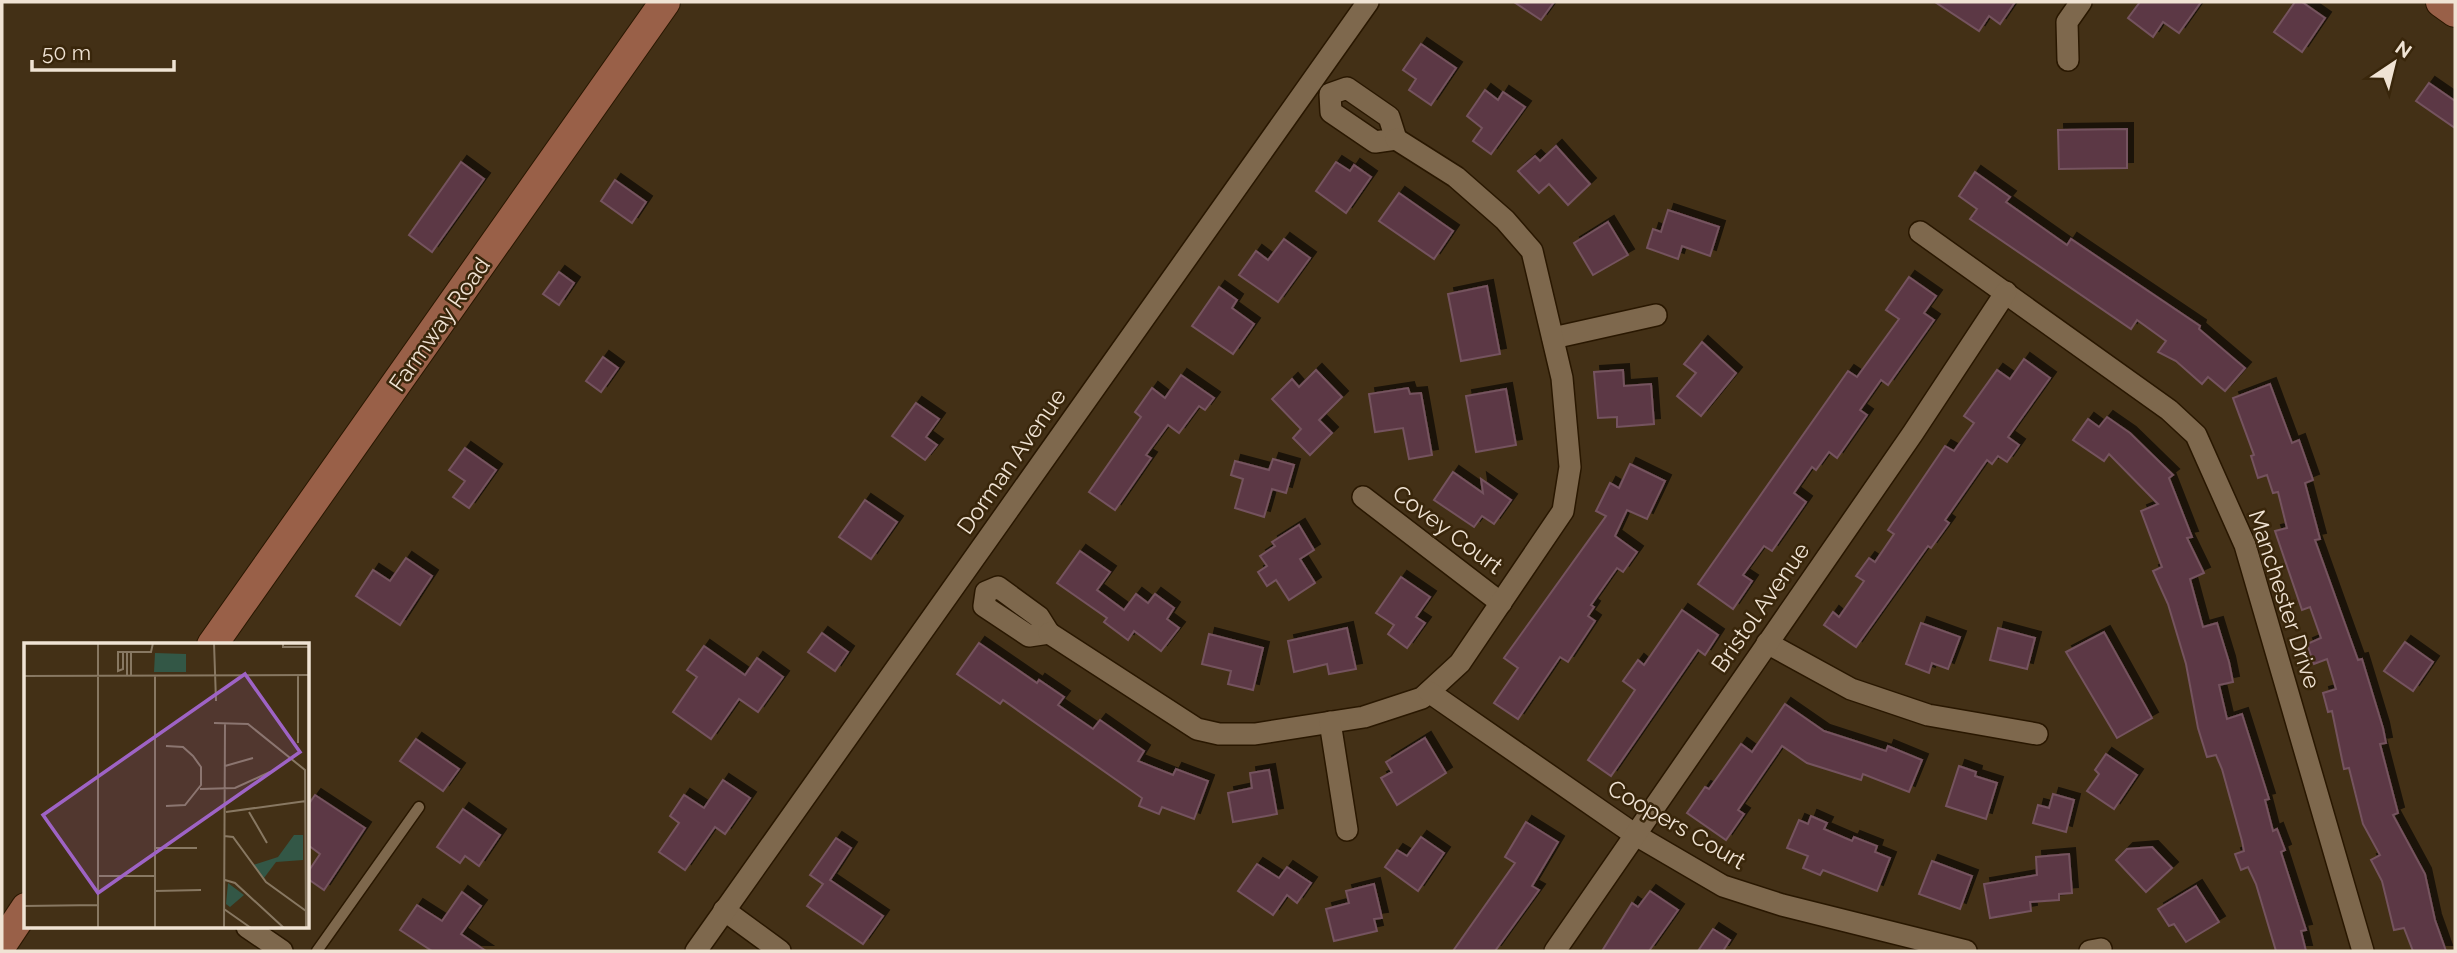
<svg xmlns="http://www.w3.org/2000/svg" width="2457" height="953" font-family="Raleway,sans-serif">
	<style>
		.building { fill: #5b3945; stroke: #75535e; stroke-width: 2; filter: url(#shadow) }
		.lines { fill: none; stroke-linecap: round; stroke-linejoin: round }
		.lane-casing { stroke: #291700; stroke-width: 13 }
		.street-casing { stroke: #291700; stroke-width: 24 }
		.secondary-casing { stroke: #291700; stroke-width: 32 }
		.lane { stroke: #7e684d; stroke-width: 10 }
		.street { stroke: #7e684d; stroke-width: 21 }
		.secondary { stroke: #996048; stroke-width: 30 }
		.labels { text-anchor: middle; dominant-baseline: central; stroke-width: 5; stroke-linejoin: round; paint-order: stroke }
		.street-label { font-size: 23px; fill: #f0e3d4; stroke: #39260b }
		.inset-road { fill: none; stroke: #887862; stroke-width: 2 }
		.view { fill: #9e63c5; fill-opacity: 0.15; stroke: #9e63c5; stroke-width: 3.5 }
		.inset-edge { fill: none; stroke: #f0e3d4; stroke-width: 3.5 }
	</style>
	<defs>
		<filter id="shadow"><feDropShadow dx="6" dy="-6" stdDeviation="0" flood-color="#0009"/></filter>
	</defs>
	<rect width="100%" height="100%" fill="#433016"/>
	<g class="building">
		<path d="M1514,2H1554L1541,20Z"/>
		<path d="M1935,2H2015L2000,24L1989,16L1979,31Z"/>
		<path d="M2140,2H2201L2179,33L2163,22L2153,37L2128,18Z"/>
		<path d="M2295,2H2302L2325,18L2302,52L2274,32Z"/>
		<path d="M1421,44L1456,68L1431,105L1409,90L1416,79L1403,70Z"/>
		<path d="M2429,83L2455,101V128L2416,101Z"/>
		<path d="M1485,90L1498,100L1503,92L1525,107L1491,154L1473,141L1482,128L1467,116Z"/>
		<path d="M2127,129V168L2059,169L2058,130Z"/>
		<path d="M1556,146L1590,184L1568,205L1549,184L1539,193L1518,171L1535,156L1540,161Z"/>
		<path d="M461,162L484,179L432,252L409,235Z"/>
		<path d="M1336,162L1350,171L1354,165L1371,177L1346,213L1316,191Z"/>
		<path d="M1975,172L2010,197L2006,202L2067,245L2071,239L2200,326L2199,329L2245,368L2225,391L2208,377L2202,384L2176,361L2158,352L2166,341L2137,320L2131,329L1970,219L1977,209L1959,196Z"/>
		<path d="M615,180L646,202L632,223L601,201Z"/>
		<path d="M1399,193L1453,231L1434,259L1379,221Z"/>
		<path d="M1668,210L1719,227L1710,256L1682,246L1678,259L1647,248L1653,229L1661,232Z"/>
		<path d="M1608,222L1628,255L1593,275L1574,243Z"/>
		<path d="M1284,239L1310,258L1278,302L1239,275L1256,251L1268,260Z"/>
		<path d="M559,272L574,283L559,305L543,294Z"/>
		<path d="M1909,277L1936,296L1924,313L1934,320L1888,385L1881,380L1860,410L1867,415L1837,458L1829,452L1816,470L1812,467L1794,493L1806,502L1772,551L1764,546L1743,575L1752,581L1733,609L1698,584L1848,371L1857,377L1899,319L1886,310Z"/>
		<path d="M1487,286L1500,354L1461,361L1448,294Z"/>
		<path d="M1219,287L1237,300L1232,308L1254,324L1233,354L1192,326Z"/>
		<path d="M1702,342L1736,373L1701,416L1677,396L1696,373L1684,364Z"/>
		<path d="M603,357L618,368L601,392L586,381Z"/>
		<path d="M2024,359L2050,378L2008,437L2019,445L2007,462L1998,456L1992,464L1987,460L1945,520L1949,523L1931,548L1928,546L1856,647L1824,625L1833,612L1839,617L1864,581L1856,576L1869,558L1875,562L1894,534L1888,530L1945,446L1954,451L1974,423L1964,416L1997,370L2010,379Z"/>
		<path d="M1316,370L1342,397L1319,420L1332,433L1310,455L1293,438L1301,429L1272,399L1292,379L1299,387Z"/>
		<path d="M1623,370L1624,386L1651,384L1654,424L1617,427V417L1598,418L1594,372Z"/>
		<path d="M1181,375L1214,398L1205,410L1199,406L1179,433L1168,425L1146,455L1151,458L1115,510L1089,492L1141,417L1135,412L1152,388L1165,398Z"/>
		<path d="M2270,384L2292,443L2299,440L2313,480L2305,483L2320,539L2315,540L2358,660L2362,659L2383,728L2386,743L2380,744L2398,813L2393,815L2425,874L2435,920L2446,951H2413L2404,928L2394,930L2382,881L2371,860L2380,855L2363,824L2349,768L2344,769L2332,711L2328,712L2323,693L2336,689L2327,659L2314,664L2307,644L2321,638L2310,607L2302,610L2275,531L2287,528L2278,492L2273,493L2267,475L2258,478L2251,456L2254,455L2233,398Z"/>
		<path d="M1408,388L1410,394L1421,393L1432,455L1409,459L1403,428L1375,432L1369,394Z"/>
		<path d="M1506,389L1516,445L1476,452L1466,396Z"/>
		<path d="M916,403L939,419L926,437L937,445L925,460L892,436Z"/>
		<path d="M2107,417L2130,433L2173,475L2169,478L2192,537L2187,538L2204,573L2190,579L2203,627L2217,623L2229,662L2233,682L2219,685L2227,719L2242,714L2269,799L2265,800L2273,831L2277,829L2285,850L2281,852L2306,930L2301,931L2306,951H2276L2256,884L2248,867L2241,870L2235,854L2244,851L2242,841L2222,769L2216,755L2207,757L2198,728L2186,664L2168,604L2153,571L2162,567L2141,511L2158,504L2109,454L2104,461L2073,440L2088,419L2099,427Z"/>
		<path d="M465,448L496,470L469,508L453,497L465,481L449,470Z"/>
		<path d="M1273,459L1294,465L1286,493L1272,489L1264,517L1235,508L1243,479L1231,475L1235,461L1269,470Z"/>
		<path d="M1630,464L1665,481L1647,519L1627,510L1615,536L1637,552L1623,572L1617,568L1591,605L1594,607L1588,616L1595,621L1568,662L1560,657L1518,719L1494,703L1518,668L1504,658L1606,516L1596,511L1610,483L1619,488Z"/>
		<path d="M1453,472L1483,493L1481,479L1511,500L1494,524L1482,516L1474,527L1434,500Z"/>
		<path d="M865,500L897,522L871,559L839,537Z"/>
		<path d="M1299,525L1314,550L1300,559L1315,583L1289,600L1276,580L1267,586L1258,572L1267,566L1260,556L1275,546L1272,542Z"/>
		<path d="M1080,551L1110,572L1097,590L1124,610L1136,594L1148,603L1155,594L1174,608L1167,619L1179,628L1161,651L1134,631L1128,640L1104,622L1107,618L1057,583Z"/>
		<path d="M406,558L432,576L400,625L356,596L373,570L390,581Z"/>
		<path d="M1401,577L1430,597L1416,617L1425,623L1407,648L1388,634L1394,625L1376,613Z"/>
		<path d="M1682,610L1718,635L1705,655L1698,650L1611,776L1588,760L1635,690L1623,681L1638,660L1644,665Z"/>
		<path d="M1921,623L1960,637L1948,669L1932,663L1929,673L1906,664Z"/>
		<path d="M1347,628L1356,669L1329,674L1327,664L1294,672L1288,641Z"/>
		<path d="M1998,628L2035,638L2027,669L1990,660Z"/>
		<path d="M2104,632L2152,718L2117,738L2066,652Z"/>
		<path d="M822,633L848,652L835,671L808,652Z"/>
		<path d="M1209,634L1263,648L1253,690L1228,684L1231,671L1202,664Z"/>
		<path d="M2405,642L2433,662L2413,691L2384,671Z"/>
		<path d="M979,643L1037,683L1039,680L1064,697L1058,705L1093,729L1100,720L1144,751L1138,761L1173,775L1176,769L1208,781L1194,819L1162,807L1159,814L1139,806L1142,798L1003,700L1000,704L957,674Z"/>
		<path d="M704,646L745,675L757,658L783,677L758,712L739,699L711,739L673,712L697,677L687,670Z"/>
		<path d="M1785,704L1824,731L1886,751L1888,746L1922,760L1909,792L1863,774L1861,780L1807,763L1782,746L1738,810L1744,814L1726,840L1687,813L1705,787L1709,789L1741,744L1752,752Z"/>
		<path d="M1425,738L1446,773L1397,805L1381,778L1392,772L1386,762Z"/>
		<path d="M416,739L459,769L443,791L400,761Z"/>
		<path d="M2106,754L2137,775L2114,809L2087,791L2099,774L2095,770Z"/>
		<path d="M1959,766L1976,772L1975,776L1997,783L1986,819L1946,806Z"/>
		<path d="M1269,770L1277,814L1233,822L1228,793L1252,788L1250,773Z"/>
		<path d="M723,780L750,798L725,834L715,827L685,870L659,852L679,823L670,816L684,795L704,808Z"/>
		<path d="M2053,794L2074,800L2066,832L2033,823L2038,805L2049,808Z"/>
		<path d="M315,795L365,828L324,890L308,879V872L320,854L308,845V805Z"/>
		<path d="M463,809L500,835L479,866L465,856L460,863L437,847Z"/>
		<path d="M1811,816L1827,823L1824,829L1852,841L1854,837L1877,846L1875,852L1890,858L1877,891L1823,870L1820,875L1803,868L1808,856L1787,848L1799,820L1808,824Z"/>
		<path d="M1526,822L1558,842L1532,886L1539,890L1495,951H1453L1515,863L1505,857Z"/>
		<path d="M1421,837L1444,853L1418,891L1385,867L1397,850L1407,856Z"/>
		<path d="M836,838L851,848L830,880L883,916L863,944L807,906L823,884L810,875Z"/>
		<path d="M2152,847L2172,868L2146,892L2116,860L2127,849Z"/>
		<path d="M2069,854L2072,893L2059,894V900L2030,902L2031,911L1990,918L1984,884L2037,875L2036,857Z"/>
		<path d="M1932,861L1972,876L1960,909L1919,894Z"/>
		<path d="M1257,864L1279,878L1287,867L1311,883L1297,903L1287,895L1273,915L1238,891Z"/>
		<path d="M1374,884L1382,918L1374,919L1377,931L1334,941L1326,909L1349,903L1346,891Z"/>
		<path d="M2196,886L2219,922L2186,942L2174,924L2169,926L2158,909Z"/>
		<path d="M1650,891L1678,910L1649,951H1602L1632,903L1638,907Z"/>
		<path d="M462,892L481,906L461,934L486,951H432L400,930L417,905L442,921Z"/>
		<path d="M1713,929L1730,940L1723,951H1698Z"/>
	</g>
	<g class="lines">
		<defs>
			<path id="lane" d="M317,951L419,807"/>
			<g id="street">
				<path d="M2068,60L2067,22L2081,2"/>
				<path d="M1347,88L1389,117L1396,139L1375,142L1331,112L1330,94Z"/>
				<path d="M1920,232L2169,410L2196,435L2245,545L2363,951"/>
				<path d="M1553,338L1656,315"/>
				<path d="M1363,497L1501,603"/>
				<path d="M998,587L1039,617L1049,633L1029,636L984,606L986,592Z"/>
				<path d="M1049,633L1197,729L1219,734H1255L1364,717L1422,698L1460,663L1563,511L1570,467L1562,378L1532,251L1505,220L1456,177L1396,139"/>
				<path d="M1767,643L1851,689L1928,715L2037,734"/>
				<path d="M1429,692L1634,834L1723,886L1782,905L1966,951"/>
				<path d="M1330,722L1347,830"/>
				<path d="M724,910L780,951"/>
				<path d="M247,927L282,951"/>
				<path d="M696,951L1368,2"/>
				<path d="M1555,951L1913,433L2006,292"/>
				<path d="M2090,951L2101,949"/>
			</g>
			<g id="secondary">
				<path d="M2441,2L2455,12"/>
				<path d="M212,645L665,2"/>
				<path d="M2,944L26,908"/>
			</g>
		</defs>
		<use href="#lane" class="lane-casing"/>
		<use href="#street" class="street-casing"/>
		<use href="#secondary" class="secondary-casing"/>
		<use href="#lane" class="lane"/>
		<use href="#street" class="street"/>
		<use href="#secondary" class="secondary"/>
	</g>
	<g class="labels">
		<g class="street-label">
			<text transform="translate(439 324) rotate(-55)">Farmway Road</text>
			<text transform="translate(1011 461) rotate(-55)">Dorman Avenue</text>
			<text transform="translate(1448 529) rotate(37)">Covey Court</text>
			<text transform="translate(2285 599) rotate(72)">Manchester Drive</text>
			<text transform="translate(1760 607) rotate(-55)">Bristol Avenue</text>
			<text transform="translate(1677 824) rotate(30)">Coopers Court</text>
		</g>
	</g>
	<g transform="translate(24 643)">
		<rect width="285" height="285" fill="#433016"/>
		<path d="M131,10L162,11V29H130ZM270,192H279V217L252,219L240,235L229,222L254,214ZM204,240L220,252L206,264L202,261Z" fill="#335746"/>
		<path class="inset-road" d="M74,0V285M190,0L192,58M259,0V4H286M99,9V26L94,28V9H127L129,0M103,9V32M107,32V9M0,33L286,32M190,80L224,81L281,127L282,285M274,100V32M201,123L229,115M176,146L211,145L246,129M142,163L161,162L177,142V124L169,113L159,104L142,103M202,169L282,158M225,169L243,200M200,193L209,194L242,239L282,268M131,205H173M74,233H131M201,237L211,240L260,285M131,248L177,247M0,263L74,262M200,266L227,285M131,285V32M200,285L201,80"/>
		<path class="view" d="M221,31L276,109L74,250L19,172Z"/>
		<rect width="285" height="285" class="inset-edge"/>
	</g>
	<rect width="2457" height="953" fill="none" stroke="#f0e3d4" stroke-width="7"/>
	<g transform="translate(2394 63) rotate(35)" stroke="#39260b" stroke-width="5" paint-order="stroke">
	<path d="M0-5L12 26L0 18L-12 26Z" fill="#f0e3d4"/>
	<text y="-10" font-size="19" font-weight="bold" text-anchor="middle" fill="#f0e3d4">N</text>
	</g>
	<path d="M32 60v10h142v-10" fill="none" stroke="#f0e3d4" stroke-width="3.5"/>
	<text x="42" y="60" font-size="21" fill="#f0e3d4" stroke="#39260b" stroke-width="5" paint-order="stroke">50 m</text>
</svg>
